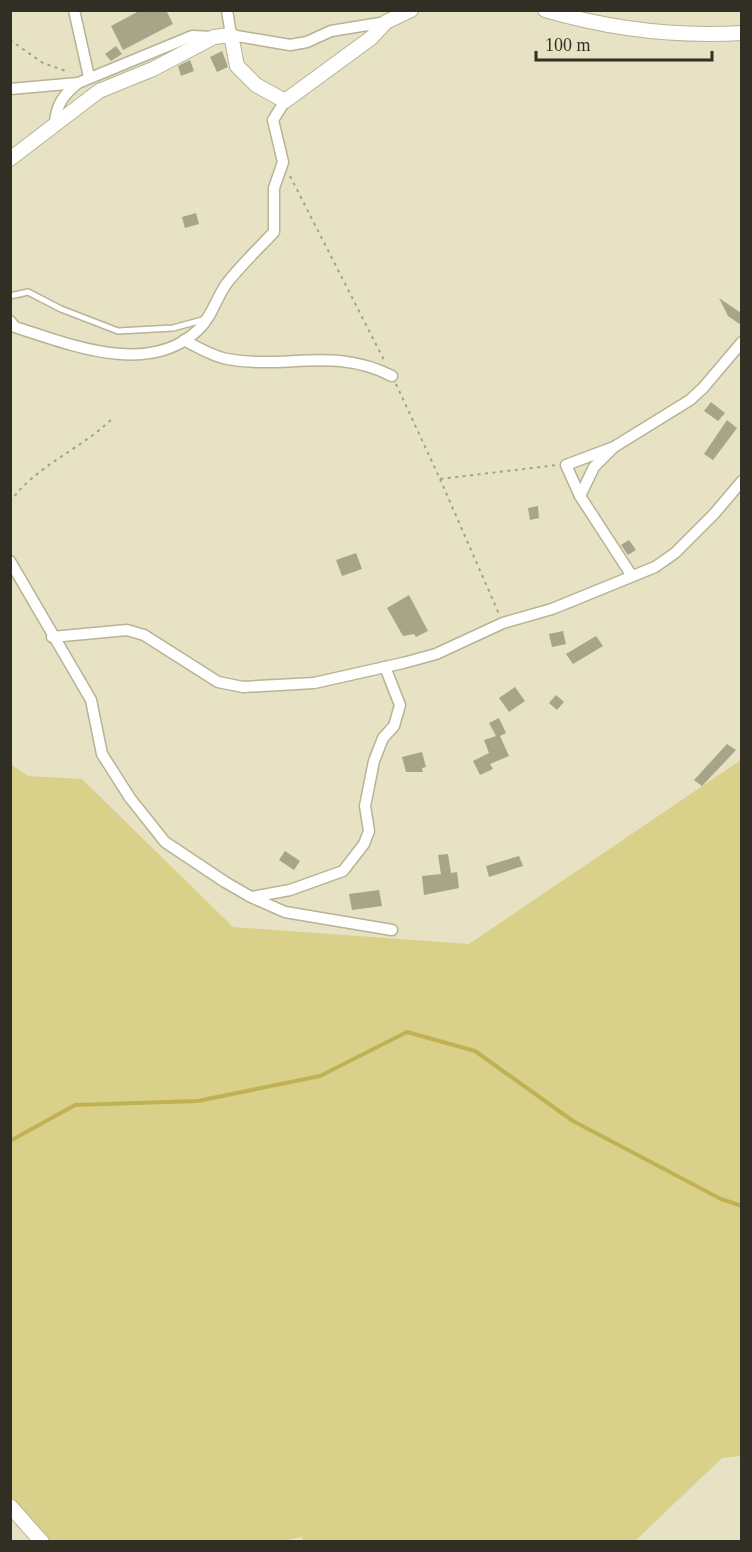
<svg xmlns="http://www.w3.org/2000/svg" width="752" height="1552" font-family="'Times New Roman',serif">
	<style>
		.green { fill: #d9d08a }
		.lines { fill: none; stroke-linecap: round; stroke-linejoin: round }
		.stream { stroke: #c0b254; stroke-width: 4 }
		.building { fill: #a8a487 }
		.service-casing { stroke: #b7b395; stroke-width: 8 }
		.minor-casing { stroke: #b7b395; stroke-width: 13 }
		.tertiary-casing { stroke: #b7b395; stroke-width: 16 }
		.path { stroke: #a5a189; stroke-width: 2; stroke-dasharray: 3 4.5; stroke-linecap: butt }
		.service { stroke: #fff; stroke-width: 5 }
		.minor { stroke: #fff; stroke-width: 10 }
		.tertiary { stroke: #fff; stroke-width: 14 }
	</style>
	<rect width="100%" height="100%" fill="#e6e2c3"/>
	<path class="green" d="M741,760V1456L722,1458L635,1541L304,1542L302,1537L278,1542L46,1541L10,1499V764L28,776L82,779L233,927L469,944Z"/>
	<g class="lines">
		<path class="stream" d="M10,1141L75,1105L198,1101L320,1076L407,1032L475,1051L573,1121L721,1199L742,1206"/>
	</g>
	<g class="building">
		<path d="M141,10H166L173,24L123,50L111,26Z"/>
		<path d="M116,46L122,54L111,61L105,54Z"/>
		<path d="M222,51L228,67L217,72L210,57Z"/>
		<path d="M190,60L194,71L181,76L178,66Z"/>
		<path d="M196,213L199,224L185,228L182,217Z"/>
		<path d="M719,298L741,313V325L728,316Z"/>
		<path d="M711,402L725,413L718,421L704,411Z"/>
		<path d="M727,420L737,428L713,460L704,454Z"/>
		<path d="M538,506L539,518L530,520L528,508Z"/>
		<path d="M629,540L636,550L628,555L621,545Z"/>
		<path d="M356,553L362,569L342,576L336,560Z"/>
		<path d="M409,595L428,631L416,637L414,634L403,636L387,608Z"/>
		<path d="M563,631L566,644L552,647L549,634Z"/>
		<path d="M596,636L603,646L573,664L566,654Z"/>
		<path d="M515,687L525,701L509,712L499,698Z"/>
		<path d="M556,695L564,702L557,710L549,703Z"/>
		<path d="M499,718L506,733L500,736L509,756L490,764L493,769L480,775L473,761L489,753L484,740L496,736L489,723Z"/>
		<path d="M727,744L736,750L702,786L694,780Z"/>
		<path d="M422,752L426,767L422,768L423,772H406L402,757Z"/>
		<path d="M285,851L300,861L294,870L279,860Z"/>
		<path d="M448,854L451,873L457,872L459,888L424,895L422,876L441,874L438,855Z"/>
		<path d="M519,856L523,866L489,877L486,866Z"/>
		<path d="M379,890L382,906L352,910L349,894Z"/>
	</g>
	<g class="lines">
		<defs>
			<path id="service" d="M10,296L28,292L61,309L118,331L173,328L206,319"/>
			<g id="minor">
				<path d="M74,10L89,77"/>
				<path d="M227,10L231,35L290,45L307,42L331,31L386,22"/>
				<path d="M10,89L78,83L192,36L214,37"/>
				<path d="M55,123C56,105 64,94 78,83"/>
				<path d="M10,321L15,327C71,345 149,377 198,330C212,317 216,298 227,283C241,265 258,249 274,232V188L283,162L273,120L285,101"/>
				<path d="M184,340C197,347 212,356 227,359C286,370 333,346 392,376"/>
				<path d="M614,447L566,465L580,496L632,576"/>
				<path d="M580,496L594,467L614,447L690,400L703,388L742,342"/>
				<path d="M10,561L91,700L102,754L130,798L165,842L225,882L251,897L285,912L392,930"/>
				<path d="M52,637L127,630L144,635L218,682L243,687L314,683L403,663L436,654L503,623L552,609L655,567L675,553L714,514L742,481"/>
				<path d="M252,897L290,890L343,871L364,844L369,831L365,806L374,761L383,738L394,726L400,705L385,667"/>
			</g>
			<g id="tertiary">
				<path d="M545,10C610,29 674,37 742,33"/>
				<path d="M10,159L99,91L153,69L214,37L231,35L237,66L256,85L285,101L371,38L386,22L411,10"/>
				<path d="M10,1506L42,1542"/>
			</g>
		</defs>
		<use href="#service" class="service-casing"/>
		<use href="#minor" class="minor-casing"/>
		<use href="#tertiary" class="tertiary-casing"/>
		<g class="path">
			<path d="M10,40L43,63L69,72"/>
			<path d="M290,176L384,360"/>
			<path d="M396,384L440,479L557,465"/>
			<path d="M440,479L499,614"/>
			<path d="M10,502C36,465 82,449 114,417"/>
		</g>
		<use href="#service" class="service"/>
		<use href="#minor" class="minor"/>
		<use href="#tertiary" class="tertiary"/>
	</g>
	<rect width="752" height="1552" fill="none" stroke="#312f23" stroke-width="24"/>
	<path d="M536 51v9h176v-9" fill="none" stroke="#312f23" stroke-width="3"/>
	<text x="545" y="51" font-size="18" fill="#312f23" stroke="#e6e2c3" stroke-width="4.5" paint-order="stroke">100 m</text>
</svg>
